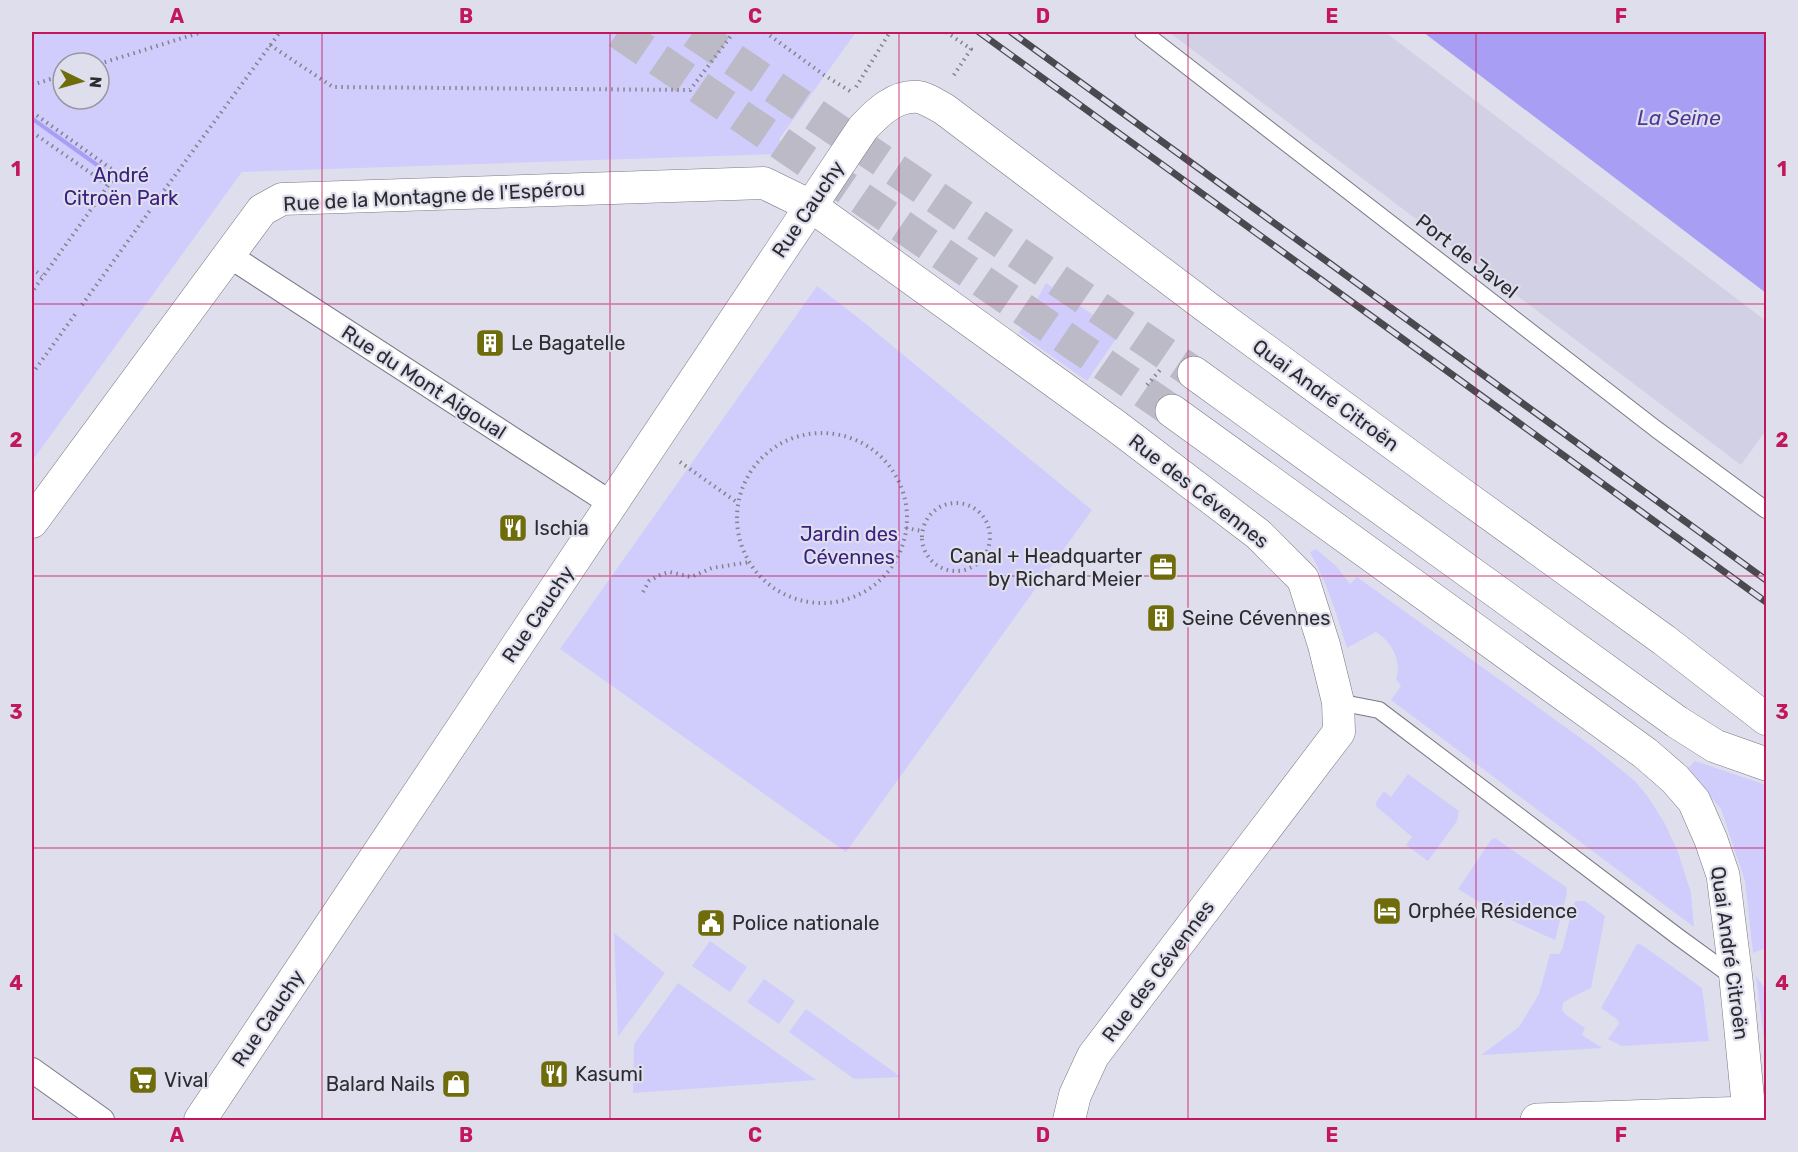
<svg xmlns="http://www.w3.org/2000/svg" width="1798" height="1152" font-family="Rubik,sans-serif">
<rect width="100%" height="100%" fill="#dfdeec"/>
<path fill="#d1d0e4" d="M 1169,32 L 1385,32 L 1766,321 L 1766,430 L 1741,465 Z"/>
<path fill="#d0cdfd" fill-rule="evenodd" d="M 32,32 L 856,32 L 780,138 L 780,154 L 242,172 L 32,461 ZM 63,63 L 99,63 L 99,99 L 63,99 Z
M 1046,283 L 1120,333 L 1087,381 L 1019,333 Z
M 817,286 L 861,320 L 1092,510 L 846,852 L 560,649 Z
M 1316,549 L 1336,566 L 1350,584 L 1357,577 L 1593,747 L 1635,781 L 1648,797 L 1664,822 L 1678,852 L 1691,893 L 1694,927 L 1391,700 L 1401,686 L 1396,679 C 1402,661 1392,642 1376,632 L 1347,648 C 1337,615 1327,583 1310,552 Z
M 1695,761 L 1766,785 L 1766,948 L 1753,953 L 1745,881 L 1721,809 L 1687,769 Z
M 1408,774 L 1459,811 L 1457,821 L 1428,861 L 1406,845 L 1412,837 L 1376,806 L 1376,802 L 1384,791 L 1391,797 Z
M 1495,838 L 1566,887 L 1567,893 L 1555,940 L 1502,916 L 1458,889 L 1491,840 Z
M 1576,901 L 1585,901 L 1605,916 L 1591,988 L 1572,997 L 1563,1003 L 1562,1010 L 1565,1014 L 1585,1028 L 1582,1035 L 1602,1048 L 1481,1055 L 1519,1027 L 1539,994 L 1550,954 L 1559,954 L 1562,950 L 1574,903 Z
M 614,933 L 665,973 L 618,1037 Z
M 710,941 L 747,967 L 730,992 L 692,966 Z
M 1637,944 L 1642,945 L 1702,988 L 1709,1041 L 1622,1046 L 1608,1039 L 1619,1024 L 1618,1020 L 1601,1008 Z
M 1756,976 L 1766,990 L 1766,1046 L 1765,1047 Z
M 764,979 L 795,1001 L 779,1024 L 747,1002 Z
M 678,983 L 816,1080 L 633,1093 L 634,1044 Z
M 806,1009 L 901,1077 L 854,1079 L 789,1032 Z"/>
<path fill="#a89ff4" d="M 1423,32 L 1766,32 L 1766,293 Z
M 32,116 L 105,168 L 102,171 L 32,121 Z"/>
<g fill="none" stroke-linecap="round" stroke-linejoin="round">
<path stroke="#bbbac6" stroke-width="33" stroke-dasharray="33 16" stroke-linecap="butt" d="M 618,32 L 1172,411
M 693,32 L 1194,373"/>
<g stroke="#797884" stroke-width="18">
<path id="service" d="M 1143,32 L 1656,429 L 1766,510
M 1338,702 L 1379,710 L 1677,936 L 1736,979"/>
</g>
<g stroke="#797884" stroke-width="26">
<path id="pedestrian" d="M 236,260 L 612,504
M 32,1070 L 102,1120"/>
</g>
<g stroke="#797884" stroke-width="33">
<path id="minor" d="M 32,522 L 262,210 L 282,199 L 764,183 L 811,206 L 1116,426 L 1258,534 L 1303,579 L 1324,645 L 1338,702 L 1339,732 L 1093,1056 L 1075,1095 L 1069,1120
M 200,1120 L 863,128 C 877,113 895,95 918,97 C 927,98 936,105 944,109 L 1208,308 L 1459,492 L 1664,640 L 1766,719"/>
</g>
<g stroke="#797884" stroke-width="34">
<path id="tertiary" d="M 1537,1120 L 1749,1113"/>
</g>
<g stroke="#797884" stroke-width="34">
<path id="primary" d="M 1194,373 L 1677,722 L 1715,746 L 1766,764
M 1172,411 L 1645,753 L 1675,779 L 1694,801 L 1711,840 L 1723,875 L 1736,979 L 1749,1113 L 1766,1112"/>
</g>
<path stroke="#83838c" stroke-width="4" stroke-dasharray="1.5 4.5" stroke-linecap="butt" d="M 765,32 L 824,75 L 853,93
M 946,32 L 971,49 L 952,78
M 270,45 L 333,87 L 690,90 L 734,32
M 99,64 L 202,32
M 32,85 L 63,75
M 856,87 L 890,32
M 32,112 L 117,173 L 32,292
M 32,132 L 108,185
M 157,200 L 280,32
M 32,268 L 42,276
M 82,305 L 151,209
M 32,374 L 76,313
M 1147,385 L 1160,370
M737 518a85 85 0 1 1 170 0a85 85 0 1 1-170 0Z
M 680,462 L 738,503
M922 537a34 34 0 1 1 68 0a34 34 0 1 1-68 0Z
M 906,528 L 922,531
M 643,592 L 649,581 L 662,574 L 670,572 L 691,577 L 712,568 L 750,562"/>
<use href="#service" stroke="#fff" stroke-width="16"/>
<use href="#pedestrian" stroke="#fff" stroke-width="24"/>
<use href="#minor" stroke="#fff" stroke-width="32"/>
<use href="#tertiary" stroke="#fff" stroke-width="33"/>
<use href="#primary" stroke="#fff" stroke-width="33"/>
<g stroke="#4a4950" stroke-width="7">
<path id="rail" d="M 979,32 L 1766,602
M 1011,32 L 1766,580"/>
</g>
<use href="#rail" stroke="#dfdeec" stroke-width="4.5" stroke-dasharray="14" stroke-linecap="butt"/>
</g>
<path fill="none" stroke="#c2185b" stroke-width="1.5" stroke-opacity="0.55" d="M 322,32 L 322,1120M 610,32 L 610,1120M 899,32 L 899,1120M 1188,32 L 1188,1120M 1476,32 L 1476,1120M 32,304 L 1766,304M 32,576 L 1766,576M 32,848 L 1766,848"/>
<defs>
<g id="building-square" transform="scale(1.5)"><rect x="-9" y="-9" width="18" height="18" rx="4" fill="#6f6d0b" stroke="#dfdeec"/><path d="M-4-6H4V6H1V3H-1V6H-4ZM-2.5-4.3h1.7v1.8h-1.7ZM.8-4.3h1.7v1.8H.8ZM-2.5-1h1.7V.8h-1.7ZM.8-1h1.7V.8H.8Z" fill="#fff"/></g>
<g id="restaurant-square" transform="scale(1.5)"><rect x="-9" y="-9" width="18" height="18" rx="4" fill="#6f6d0b" stroke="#dfdeec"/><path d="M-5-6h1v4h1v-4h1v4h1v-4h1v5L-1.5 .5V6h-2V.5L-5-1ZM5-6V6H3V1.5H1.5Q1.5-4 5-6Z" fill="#fff"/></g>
<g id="office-square" transform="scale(1.5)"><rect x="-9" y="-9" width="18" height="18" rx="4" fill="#6f6d0b" stroke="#dfdeec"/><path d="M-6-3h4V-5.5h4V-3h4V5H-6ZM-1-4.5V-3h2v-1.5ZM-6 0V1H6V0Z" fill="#fff"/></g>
<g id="hotel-square" transform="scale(1.5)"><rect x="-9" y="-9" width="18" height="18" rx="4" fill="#6f6d0b" stroke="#dfdeec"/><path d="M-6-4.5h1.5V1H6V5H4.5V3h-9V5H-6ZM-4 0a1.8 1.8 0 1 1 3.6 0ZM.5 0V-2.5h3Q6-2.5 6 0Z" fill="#fff"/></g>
<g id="civic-square" transform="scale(1.5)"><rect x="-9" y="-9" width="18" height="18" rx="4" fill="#6f6d0b" stroke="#dfdeec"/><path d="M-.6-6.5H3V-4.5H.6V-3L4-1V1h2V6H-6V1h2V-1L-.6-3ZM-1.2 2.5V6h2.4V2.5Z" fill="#fff"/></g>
<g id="supermarket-square" transform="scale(1.5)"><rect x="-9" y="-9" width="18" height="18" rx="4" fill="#6f6d0b" stroke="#dfdeec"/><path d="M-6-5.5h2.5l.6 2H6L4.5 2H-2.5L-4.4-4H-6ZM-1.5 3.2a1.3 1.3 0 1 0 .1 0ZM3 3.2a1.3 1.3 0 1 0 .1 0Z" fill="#fff"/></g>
<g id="shop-square" transform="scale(1.5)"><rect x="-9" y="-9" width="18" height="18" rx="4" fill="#6f6d0b" stroke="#dfdeec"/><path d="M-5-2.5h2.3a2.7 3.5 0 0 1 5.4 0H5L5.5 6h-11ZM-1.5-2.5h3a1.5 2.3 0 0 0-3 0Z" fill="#fff"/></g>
</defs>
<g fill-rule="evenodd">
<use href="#building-square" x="490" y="343"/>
<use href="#restaurant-square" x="513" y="528"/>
<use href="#office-square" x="1163" y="567"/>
<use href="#building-square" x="1161" y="618"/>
<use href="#hotel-square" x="1387" y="911"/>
<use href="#civic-square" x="711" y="923"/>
<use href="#restaurant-square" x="554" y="1074"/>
<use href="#supermarket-square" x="143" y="1080"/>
<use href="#shop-square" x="456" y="1084"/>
</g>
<g text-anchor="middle" stroke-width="4.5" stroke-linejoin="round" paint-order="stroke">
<g font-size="20" fill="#3a2080" stroke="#dfdeec">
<text x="121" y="182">André<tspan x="121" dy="23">Citroën Park</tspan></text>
<text x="849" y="541">Jardin des<tspan x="849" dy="23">Cévennes</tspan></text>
</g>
<g font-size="20" fill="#2b2b30" stroke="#dfdeec">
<text transform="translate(434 196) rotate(-3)" y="7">Rue de la Montagne de l'Espérou</text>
<text transform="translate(808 209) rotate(-56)" y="7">Rue Cauchy</text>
<text transform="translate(1467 256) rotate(38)" y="7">Port de Javel</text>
<text transform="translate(424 382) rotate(33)" y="7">Rue du Mont Aigoual</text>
<text transform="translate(1326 395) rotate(36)" y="7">Quai André Citroën</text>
<text transform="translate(1199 491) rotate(38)" y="7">Rue des Cévennes</text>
<text transform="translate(538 614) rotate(-56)" y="7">Rue Cauchy</text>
<text transform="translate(1730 953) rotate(82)" y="7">Quai André Citroën</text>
<text transform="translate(1158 971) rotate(-53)" y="7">Rue des Cévennes</text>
<text transform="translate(268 1018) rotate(-56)" y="7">Rue Cauchy</text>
</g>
<g font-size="20" fill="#2b2b30" stroke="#dfdeec" text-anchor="start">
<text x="511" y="350">Le Bagatelle</text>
<text x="534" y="535">Ischia</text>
<text x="1142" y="563" text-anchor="end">Canal + Headquarter<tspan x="1142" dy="23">by Richard Meier</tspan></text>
<text x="1182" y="625">Seine Cévennes</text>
<text x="1408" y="918">Orphée Résidence</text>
<text x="732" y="930">Police nationale</text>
<text x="575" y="1081">Kasumi</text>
<text x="164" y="1087">Vival</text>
<text x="435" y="1091" text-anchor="end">Balard Nails</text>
</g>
<g font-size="21" font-style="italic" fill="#4d3899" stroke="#dfdeec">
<text x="1679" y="125">La Seine</text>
</g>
</g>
<rect width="1798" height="1152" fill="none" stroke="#dfdeec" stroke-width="66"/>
<g transform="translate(81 81) rotate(95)"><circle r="28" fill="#dfdeec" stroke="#9796a1" stroke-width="1.5"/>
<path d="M0-4.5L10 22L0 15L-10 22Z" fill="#6f6d0b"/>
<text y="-9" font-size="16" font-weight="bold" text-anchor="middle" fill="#2b2b30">N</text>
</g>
<rect x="33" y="33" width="1732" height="1086" fill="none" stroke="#c2185b" stroke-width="2"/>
<g font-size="20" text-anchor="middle" font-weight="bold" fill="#c2185b">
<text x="177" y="23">A</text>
<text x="466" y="23">B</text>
<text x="755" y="23">C</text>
<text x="1043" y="23">D</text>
<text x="1332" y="23">E</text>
<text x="1621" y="23">F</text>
<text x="16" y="176">1</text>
<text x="1782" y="176">1</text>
<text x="16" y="447">2</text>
<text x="1782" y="447">2</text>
<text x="16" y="719">3</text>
<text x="1782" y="719">3</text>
<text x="16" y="990">4</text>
<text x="1782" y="990">4</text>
<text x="177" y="1142">A</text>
<text x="466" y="1142">B</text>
<text x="755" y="1142">C</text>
<text x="1043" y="1142">D</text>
<text x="1332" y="1142">E</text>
<text x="1621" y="1142">F</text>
</g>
</svg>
